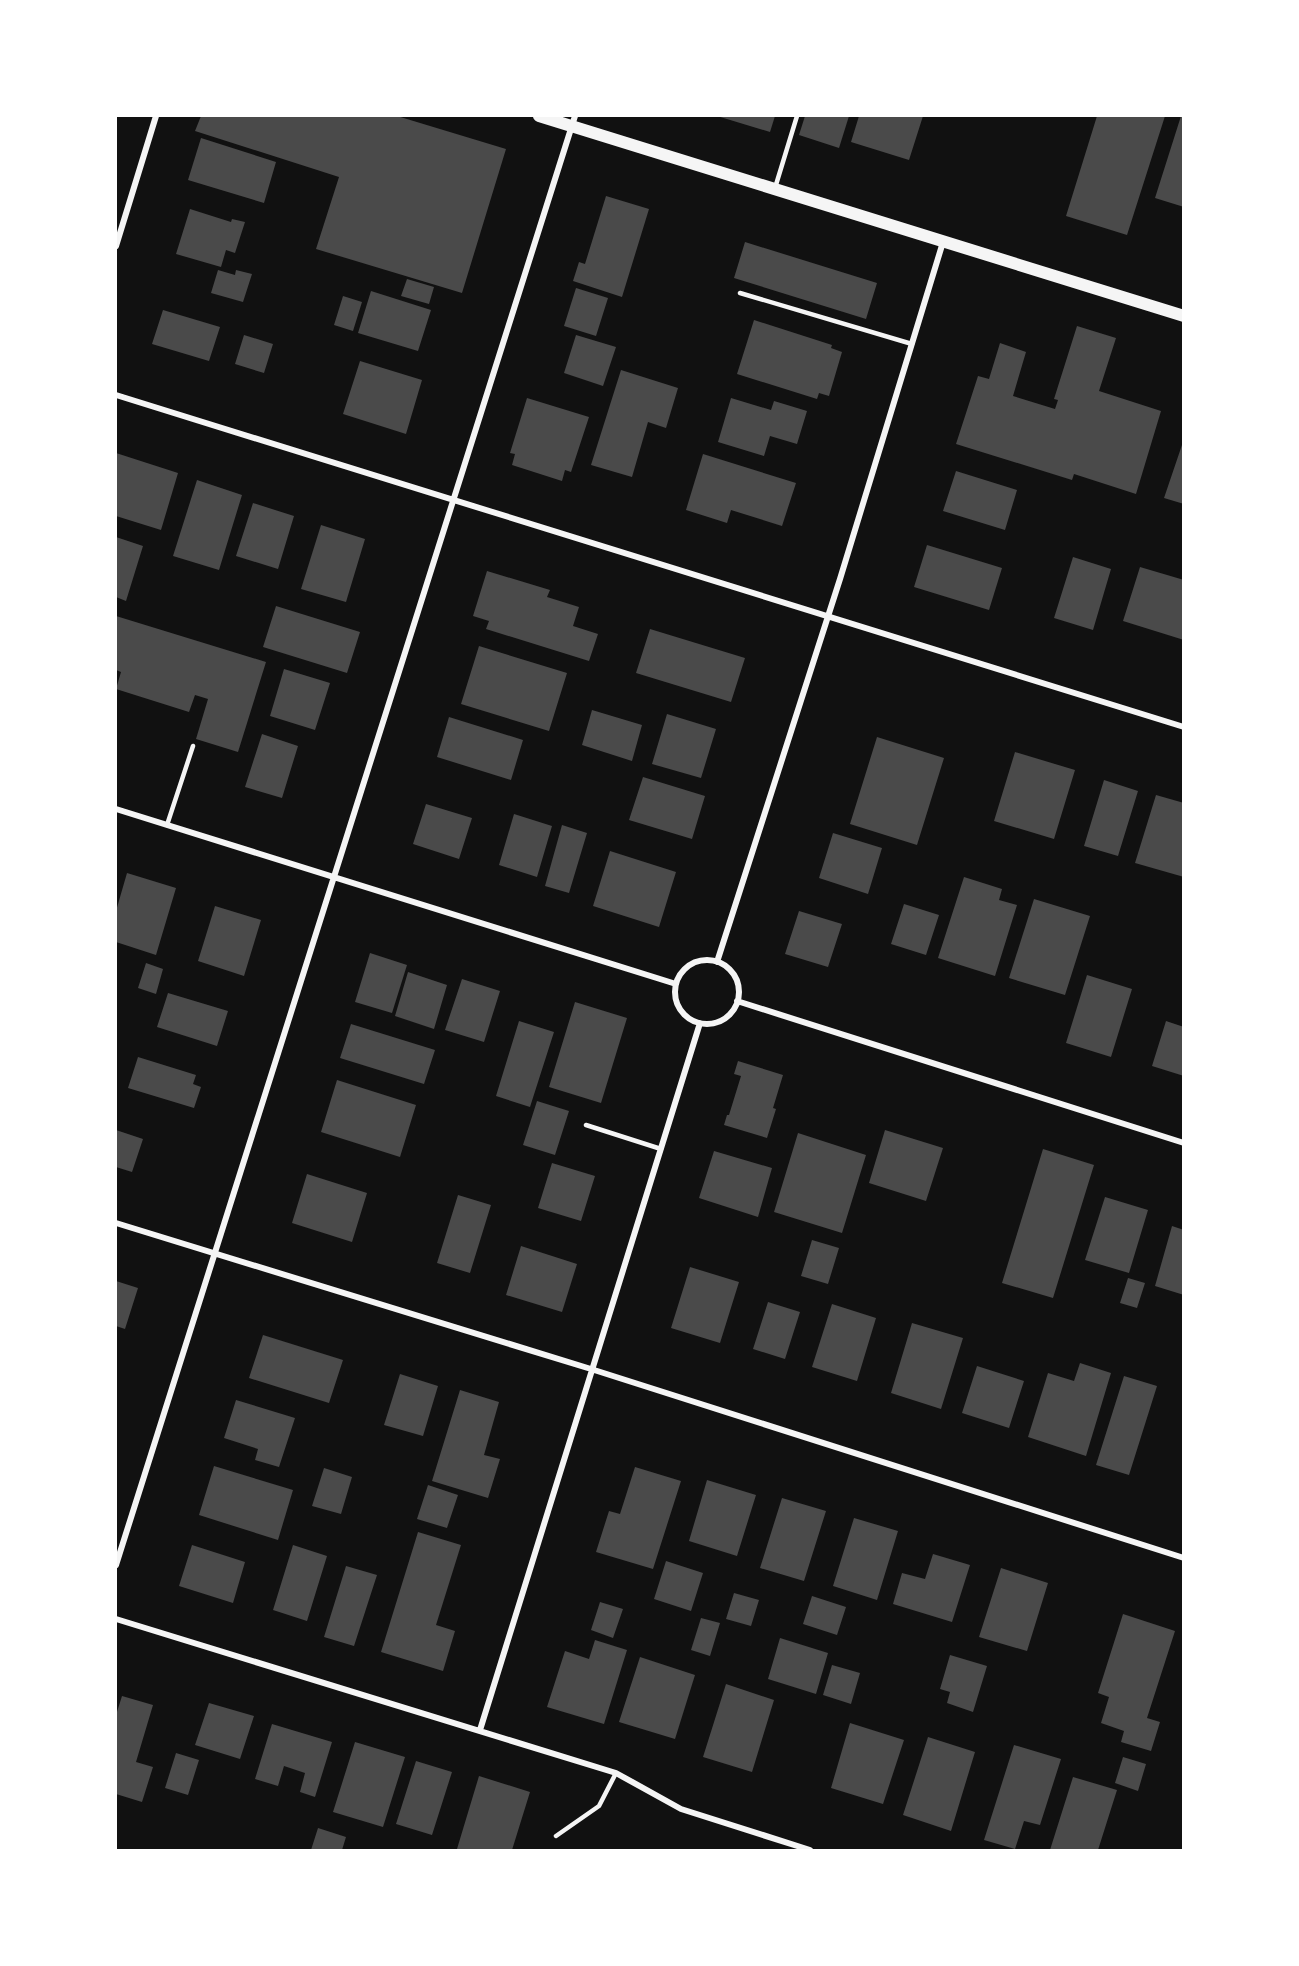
<svg xmlns="http://www.w3.org/2000/svg" width="1299" height="1966" font-family="Mulish,sans-serif">
<rect width="100%" height="100%" fill="#111"/>
<path fill="#4a4a4a" d="M 201,116 L 397,116 L 506,149 L 462,293 L 316,249 L 339,177 L 195,131 Z
M 717,116 L 775,116 L 770,132 Z
M 805,116 L 849,116 L 839,148 L 799,135 Z
M 859,116 L 923,116 L 909,160 L 851,142 Z
M 1097,116 L 1165,116 L 1127,235 L 1066,216 Z
M 1181,116 L 1184,116 L 1184,207 L 1155,198 Z
M 201,138 L 276,162 L 264,203 L 188,180 Z
M 606,196 L 649,209 L 622,297 L 573,281 L 579,262 L 585,264 Z
M 190,209 L 231,222 L 232,219 L 245,222 L 235,253 L 226,250 L 221,267 L 176,254 Z
M 745,242 L 877,283 L 866,319 L 734,278 Z
M 218,270 L 235,275 L 236,270 L 252,274 L 243,302 L 211,293 Z
M 407,279 L 434,287 L 429,304 L 401,296 Z
M 576,288 L 608,298 L 596,336 L 564,326 Z
M 371,291 L 431,310 L 418,351 L 358,333 Z
M 343,296 L 362,302 L 353,331 L 334,325 Z
M 163,310 L 220,327 L 209,361 L 152,344 Z
M 754,320 L 832,345 L 831,348 L 842,352 L 829,396 L 819,393 L 817,399 L 737,374 Z
M 1077,326 L 1116,338 L 1099,391 L 1161,411 L 1136,494 L 1074,474 L 1072,480 L 956,444 L 978,376 L 989,379 L 1000,343 L 1026,352 L 1013,396 L 1055,409 L 1058,400 L 1054,399 Z
M 244,335 L 273,344 L 264,373 L 235,364 Z
M 576,335 L 616,347 L 603,386 L 564,373 Z
M 360,361 L 422,380 L 406,434 L 343,414 Z
M 621,370 L 678,388 L 666,428 L 648,422 L 632,477 L 591,465 Z
M 527,398 L 589,417 L 571,472 L 565,470 L 562,481 L 512,465 L 515,454 L 510,453 Z
M 731,398 L 771,410 L 774,401 L 807,411 L 797,444 L 770,436 L 764,456 L 718,442 Z
M 1184,439 L 1184,504 L 1164,498 Z
M 116,453 L 178,473 L 161,530 L 116,516 Z
M 703,454 L 796,483 L 782,526 L 731,510 L 727,523 L 686,510 Z
M 956,471 L 1017,490 L 1005,530 L 943,511 Z
M 197,480 L 242,495 L 219,570 L 173,556 Z
M 253,503 L 294,516 L 278,569 L 236,556 Z
M 321,525 L 365,539 L 346,602 L 301,589 Z
M 116,537 L 143,546 L 126,601 L 116,597 Z
M 927,545 L 1002,568 L 989,610 L 914,587 Z
M 1073,557 L 1111,569 L 1093,630 L 1054,618 Z
M 1140,567 L 1184,580 L 1184,640 L 1123,621 Z
M 487,571 L 550,590 L 547,597 L 579,607 L 573,626 L 598,634 L 589,661 L 486,629 L 489,621 L 473,616 Z
M 276,606 L 360,632 L 347,673 L 263,647 Z
M 116,616 L 266,662 L 238,752 L 196,739 L 208,699 L 195,695 L 189,712 L 116,689 L 121,672 L 116,670 Z
M 650,629 L 745,658 L 731,702 L 636,673 Z
M 479,646 L 567,673 L 549,731 L 461,704 Z
M 284,669 L 330,683 L 315,730 L 270,716 Z
M 592,710 L 642,725 L 632,761 L 582,745 Z
M 667,714 L 716,729 L 701,778 L 652,764 Z
M 449,717 L 523,740 L 511,780 L 437,757 Z
M 262,734 L 298,746 L 282,798 L 245,787 Z
M 877,737 L 944,758 L 917,845 L 850,824 Z
M 1015,752 L 1075,770 L 1054,839 L 994,821 Z
M 643,777 L 705,796 L 692,839 L 629,820 Z
M 1104,780 L 1138,791 L 1118,856 L 1084,846 Z
M 1156,795 L 1184,803 L 1184,877 L 1135,863 Z
M 426,804 L 472,818 L 459,859 L 413,844 Z
M 514,814 L 552,826 L 537,877 L 499,865 Z
M 562,825 L 587,833 L 569,893 L 545,886 Z
M 833,833 L 882,848 L 868,894 L 819,878 Z
M 610,851 L 676,872 L 659,927 L 593,906 Z
M 127,873 L 176,888 L 156,955 L 116,942 L 116,911 Z
M 964,877 L 1002,889 L 999,900 L 1017,905 L 995,976 L 938,958 Z
M 1034,899 L 1090,916 L 1065,995 L 1009,978 Z
M 904,904 L 939,915 L 926,955 L 891,944 Z
M 215,906 L 261,920 L 244,976 L 198,961 Z
M 799,911 L 842,924 L 828,967 L 785,954 Z
M 370,953 L 407,965 L 392,1013 L 355,1002 Z
M 146,963 L 163,969 L 156,994 L 138,988 Z
M 408,972 L 447,985 L 434,1029 L 395,1016 Z
M 1087,975 L 1132,989 L 1111,1057 L 1066,1043 Z
M 462,979 L 500,991 L 484,1042 L 445,1030 Z
M 168,993 L 228,1011 L 217,1046 L 157,1027 Z
M 575,1002 L 627,1018 L 601,1103 L 549,1087 Z
M 519,1021 L 554,1032 L 530,1107 L 496,1096 Z
M 1166,1021 L 1184,1027 L 1184,1076 L 1152,1066 Z
M 351,1024 L 435,1050 L 424,1084 L 340,1058 Z
M 138,1057 L 196,1075 L 193,1084 L 201,1087 L 194,1108 L 128,1088 Z
M 738,1061 L 783,1075 L 773,1108 L 776,1109 L 767,1138 L 724,1125 L 727,1115 L 729,1115 L 741,1076 L 734,1074 Z
M 337,1080 L 416,1105 L 400,1157 L 321,1132 Z
M 537,1101 L 569,1111 L 555,1155 L 523,1145 Z
M 116,1130 L 143,1139 L 132,1172 L 116,1167 Z
M 885,1130 L 943,1148 L 926,1201 L 869,1183 Z
M 798,1133 L 866,1155 L 842,1233 L 774,1212 Z
M 1043,1149 L 1094,1165 L 1053,1298 L 1002,1283 Z
M 714,1151 L 772,1168 L 758,1217 L 699,1198 Z
M 552,1163 L 595,1176 L 581,1221 L 538,1208 Z
M 307,1174 L 367,1193 L 352,1242 L 292,1223 Z
M 458,1195 L 491,1205 L 470,1273 L 437,1263 Z
M 1105,1197 L 1148,1210 L 1129,1273 L 1085,1260 Z
M 1172,1226 L 1184,1230 L 1184,1295 L 1155,1286 Z
M 812,1240 L 839,1248 L 828,1284 L 801,1276 Z
M 521,1246 L 577,1264 L 562,1312 L 506,1295 Z
M 690,1267 L 739,1282 L 720,1343 L 671,1328 Z
M 1128,1278 L 1145,1283 L 1137,1308 L 1120,1303 Z
M 116,1281 L 138,1288 L 125,1329 L 116,1326 Z
M 768,1302 L 800,1312 L 785,1359 L 753,1349 Z
M 832,1304 L 876,1318 L 857,1381 L 812,1367 Z
M 912,1323 L 963,1338 L 941,1409 L 891,1393 Z
M 263,1335 L 343,1360 L 329,1403 L 249,1378 Z
M 1080,1363 L 1111,1373 L 1086,1456 L 1028,1437 L 1048,1373 L 1074,1381 Z
M 977,1366 L 1024,1381 L 1009,1428 L 962,1413 Z
M 400,1374 L 438,1386 L 423,1436 L 384,1425 Z
M 1124,1376 L 1157,1386 L 1129,1475 L 1096,1465 Z
M 460,1390 L 499,1402 L 484,1455 L 500,1459 L 488,1498 L 432,1481 Z
M 236,1400 L 295,1418 L 279,1467 L 255,1460 L 258,1449 L 224,1438 Z
M 214,1466 L 293,1490 L 278,1540 L 199,1515 Z
M 635,1467 L 681,1481 L 653,1569 L 596,1552 L 609,1511 L 620,1514 Z
M 324,1468 L 352,1477 L 341,1514 L 312,1506 Z
M 707,1480 L 756,1495 L 737,1556 L 689,1541 Z
M 428,1485 L 458,1495 L 447,1528 L 417,1519 Z
M 782,1498 L 826,1511 L 804,1581 L 760,1568 Z
M 854,1518 L 898,1531 L 877,1600 L 833,1586 Z
M 418,1532 L 461,1545 L 436,1625 L 455,1631 L 443,1671 L 381,1652 Z
M 192,1545 L 245,1562 L 233,1603 L 179,1586 Z
M 293,1545 L 327,1556 L 307,1621 L 273,1610 Z
M 933,1554 L 970,1565 L 952,1622 L 893,1604 L 902,1573 L 925,1579 Z
M 666,1561 L 703,1573 L 691,1611 L 654,1599 Z
M 346,1566 L 377,1575 L 354,1646 L 324,1637 Z
M 1001,1568 L 1048,1583 L 1027,1651 L 979,1637 Z
M 734,1593 L 759,1600 L 751,1626 L 726,1619 Z
M 812,1596 L 846,1607 L 837,1635 L 803,1624 Z
M 600,1602 L 623,1609 L 613,1638 L 591,1630 Z
M 1123,1614 L 1175,1631 L 1147,1718 L 1160,1722 L 1151,1751 L 1121,1742 L 1124,1731 L 1101,1723 L 1109,1697 L 1098,1693 Z
M 701,1618 L 720,1623 L 710,1656 L 691,1650 Z
M 780,1638 L 828,1653 L 816,1694 L 768,1679 Z
M 595,1640 L 627,1650 L 604,1724 L 547,1707 L 565,1651 L 589,1659 Z
M 950,1655 L 987,1666 L 973,1712 L 947,1703 L 950,1692 L 940,1689 Z
M 640,1657 L 695,1675 L 675,1739 L 619,1722 Z
M 832,1665 L 860,1673 L 851,1704 L 823,1695 Z
M 726,1684 L 774,1700 L 752,1772 L 703,1757 Z
M 122,1696 L 153,1705 L 136,1762 L 153,1767 L 142,1802 L 116,1794 L 116,1715 Z
M 209,1703 L 254,1716 L 240,1759 L 195,1745 Z
M 850,1723 L 904,1740 L 883,1804 L 831,1788 Z
M 272,1724 L 332,1742 L 315,1797 L 300,1792 L 305,1773 L 284,1766 L 278,1786 L 255,1779 Z
M 928,1737 L 975,1752 L 951,1831 L 903,1815 Z
M 355,1742 L 405,1757 L 383,1827 L 333,1812 Z
M 1014,1745 L 1061,1759 L 1040,1825 L 1024,1821 L 1015,1849 L 984,1840 Z
M 176,1753 L 199,1760 L 188,1795 L 165,1788 Z
M 1123,1757 L 1146,1764 L 1138,1791 L 1115,1783 Z
M 416,1761 L 452,1772 L 432,1835 L 396,1824 Z
M 479,1776 L 530,1792 L 512,1850 L 457,1849 Z
M 1073,1777 L 1117,1790 L 1098,1850 L 1050,1850 Z
M 318,1828 L 346,1837 L 342,1850 L 311,1850 Z"/>
<g fill="none" stroke-linecap="round" stroke-linejoin="round">
<path stroke="#f5f5f5" stroke-width="4.5" d="M 775,188 L 797,116
M 740,293 L 912,344
M 167,825 L 193,746
M 586,1125 L 661,1149
M 556,1836 L 599,1806 L 616,1773"/>
<path stroke="#f5f5f5" stroke-width="6" d="M 116,246 L 156,116
M 116,395 L 1184,727
M 116,809 L 676,984
M675 992a32 32 0 1 1 64 0a32 32 0 1 1-64 0Z
M 717,962 L 840,579 L 943,242
M 737,1001 L 1184,1143
M 116,1223 L 591,1369 L 1184,1558
M 116,1565 L 575,116
M 116,1619 L 616,1773 L 681,1809 L 810,1850
M 480,1730 L 700,1023"/>
<path stroke="#f5f5f5" stroke-width="12" d="M 539,116 L 1184,316"/>
</g>
<rect width="1299" height="1966" fill="none" stroke="#ffffff" stroke-width="234"/>
</svg>
